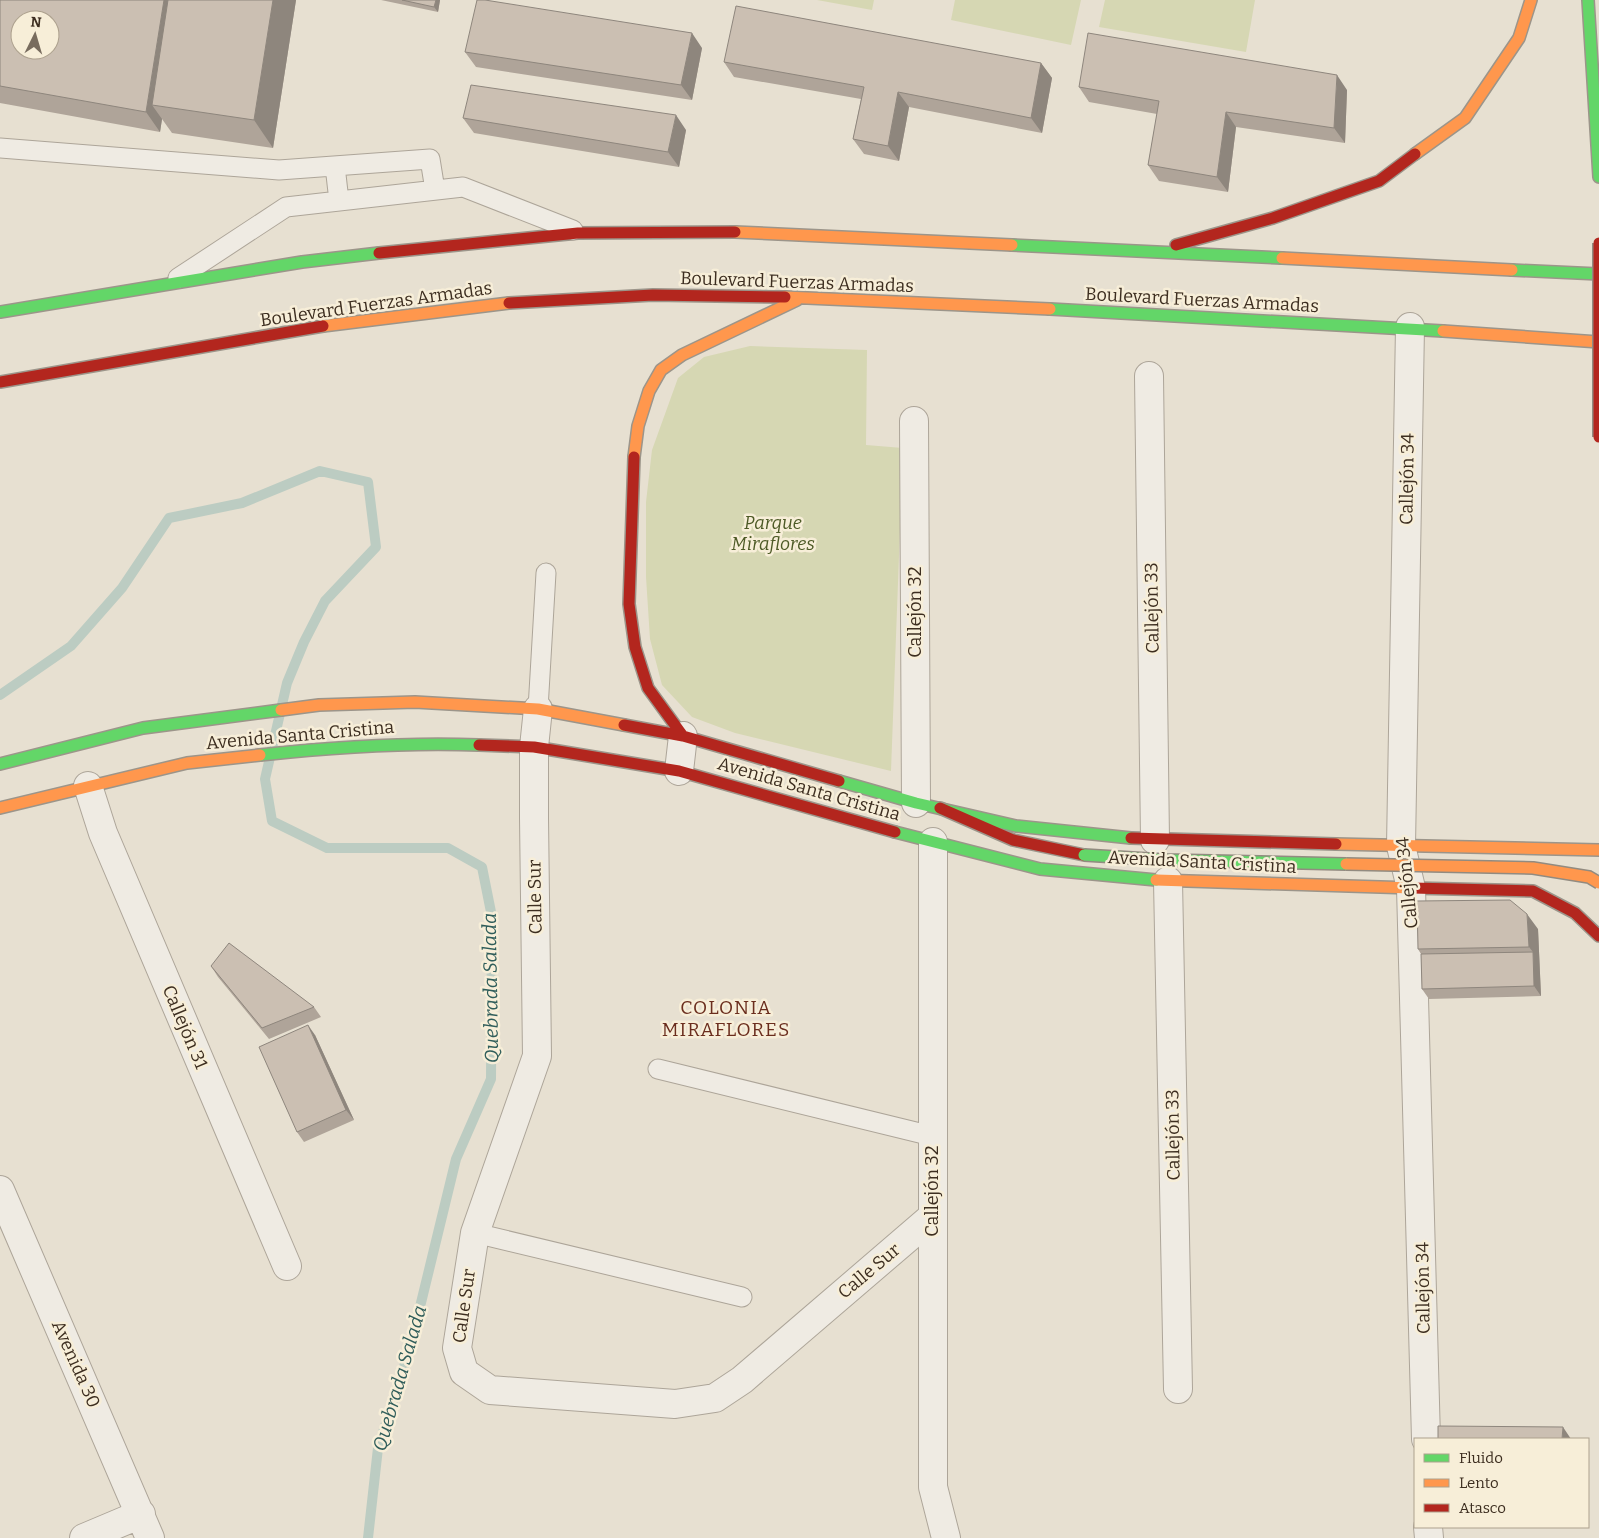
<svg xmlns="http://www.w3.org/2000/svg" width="1599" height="1538" font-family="Bitter,serif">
<rect width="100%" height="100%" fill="#e7e0d1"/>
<path fill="#d6d7b3" d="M 817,0 L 874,0 L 872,10 Z
M 955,0 L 1081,0 L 1071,45 L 951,20 Z
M 1105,0 L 1255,0 L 1246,52 L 1099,27 Z
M 750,346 L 867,350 L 866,445 L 903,448 L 891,771 L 735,733 L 692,717 L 662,685 L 650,639 L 646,577 L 646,502 L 652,450 L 678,378 L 704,357 Z"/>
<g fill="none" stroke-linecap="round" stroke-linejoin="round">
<path stroke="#bcccc2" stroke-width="10" d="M 0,695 L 71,646 L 122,588 L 169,518 L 242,503 L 320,471 L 368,482 L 376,547 L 325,601 L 304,642 L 287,683 L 265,779 L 272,821 L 327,848 L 448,848 L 482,867 L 492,917 L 491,1079 L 456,1159 L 410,1348 L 378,1448 L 368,1538"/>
<g stroke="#ada599" stroke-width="21">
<path id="lane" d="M 0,148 L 279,170 L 430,159 L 435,190
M 335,166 L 339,201
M 178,278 L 286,207 L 463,187 L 573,230
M 538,709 L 546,573
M 658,1069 L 932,1136
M 475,1233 L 742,1297"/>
</g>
<g stroke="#ada599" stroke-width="30">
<path id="street" d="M 1410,327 L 1401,846 L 1411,888 L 1426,1439
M 1149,376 L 1155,840
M 914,421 L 916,803
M 538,709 L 534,747 L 534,818 L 537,1056 L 475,1233 L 457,1348 L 464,1372 L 490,1390 L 675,1404 L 715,1398 L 742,1380 L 932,1217
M 679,771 L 683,736
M 88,786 L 103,833 L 287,1266
M 933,842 L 933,1487 L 946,1538
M 1168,881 L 1178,1389
M 0,1190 L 150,1538
M 1428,1527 L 1429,1538
M 84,1538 L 141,1514"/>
</g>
<g stroke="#9c958a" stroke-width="14">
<path id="fast" d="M 1588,0 L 1599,177
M 1012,245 L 1282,258
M 1512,270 L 1599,274
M 1050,309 L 1443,331
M 0,312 L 302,262 L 379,253
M 260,755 C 334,747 405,742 479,745
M 0,764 L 143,728 L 281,710
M 839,781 L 916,803 L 1016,826 L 1131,838
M 895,832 L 1040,869 L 1156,880"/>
</g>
<g stroke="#9c958a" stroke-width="14">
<path id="slow" d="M 1415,154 L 1465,118 L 1519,38 L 1531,0
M 735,232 L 1012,245
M 1282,258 L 1512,270
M 785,297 L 1050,309
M 323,326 L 509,303
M 1443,331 L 1599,342
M 634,457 L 638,426 L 649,391 L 661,370 L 682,355 L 797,300
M 281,710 L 319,705 L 415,702 L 538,709 L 624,725
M 0,808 L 187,763 L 260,755
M 1336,844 L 1599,850
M 1156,880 L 1412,888"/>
</g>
<g stroke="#9c958a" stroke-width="14">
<path id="jam" d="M 1176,245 L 1273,218 L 1379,181 L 1415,154
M 379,253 L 578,233 L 735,232
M 509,303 L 653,295 L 785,297
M 0,382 L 323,326
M 634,457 L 629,604 L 635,647 L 648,688 L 683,736
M 624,725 L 683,736 L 839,781
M 479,745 L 534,747 L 679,771 L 895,832
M 940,808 L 1013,840 L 1084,855
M 1131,838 L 1336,844
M 1412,888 L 1533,891 L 1575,913 L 1599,936"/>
</g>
<use href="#lane" stroke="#efebe3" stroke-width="19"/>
<use href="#street" stroke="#efebe3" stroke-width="28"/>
<use href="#fast" stroke="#63d668" stroke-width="11"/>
<use href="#slow" stroke="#ff974d" stroke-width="11"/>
<use href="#jam" stroke="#b3261e" stroke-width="11"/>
<g stroke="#928b80" stroke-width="14" stroke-linecap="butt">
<path id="fast-bridge" d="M 1084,855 L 1165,860 L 1346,864"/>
</g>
<g stroke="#928b80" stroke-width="14" stroke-linecap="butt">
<path id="slow-bridge" d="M 1346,864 L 1533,868 L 1589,877 L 1599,883"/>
</g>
<g stroke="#928b80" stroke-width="14" stroke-linecap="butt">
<path id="jam-bridge" d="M 1599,243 L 1599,437"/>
</g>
<use href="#fast-bridge" stroke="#63d668" stroke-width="11"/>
<use href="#slow-bridge" stroke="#ff974d" stroke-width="11"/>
<use href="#jam-bridge" stroke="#b3261e" stroke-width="11"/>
</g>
<path fill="#afa499" d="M 0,0 L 296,0 L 273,148 L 172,133 L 162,119 L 160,132 L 0,103 Z
M 381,0 L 440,0 L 438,12 Z
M 702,48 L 692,100 L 476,67 L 465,52 Z
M 724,62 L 1041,63 L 1052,78 L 1042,133 L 909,107 L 899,161 L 864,154 L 853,139 L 861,99 L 734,77 Z
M 1079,87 L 1347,90 L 1345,143 L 1236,127 L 1228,192 L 1159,181 L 1148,165 L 1157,114 L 1089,102 Z
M 463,118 L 686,130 L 679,167 L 474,133 Z
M 1538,929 L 1541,996 L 1429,999 L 1422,989 L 1421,954 L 1418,949 Z
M 211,966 L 314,1007 L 321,1017 L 269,1039 L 218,977 Z
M 315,1035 L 354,1120 L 304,1142 L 297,1132 Z"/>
<path fill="#8e867d" d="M 164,0 L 181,0 L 152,105 L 162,119 L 160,132 L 146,112 Z
M 273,0 L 296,0 L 273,148 L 254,120 Z
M 436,0 L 440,0 L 438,12 L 434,7 Z
M 692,33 L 702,48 L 692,100 L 681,85 Z
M 1041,63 L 1052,78 L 1042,133 L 1031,118 Z
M 1337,75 L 1347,90 L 1345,143 L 1334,128 Z
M 898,92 L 909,107 L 899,161 L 888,146 Z
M 1226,112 L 1236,127 L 1228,192 L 1217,177 Z
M 676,115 L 686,130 L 679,167 L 668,152 Z
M 1527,914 L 1538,929 L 1541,996 L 1534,986 L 1533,952 L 1529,947 Z
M 308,1025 L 315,1035 L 354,1120 L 346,1110 Z
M 1563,1427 L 1571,1439 L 1562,1439 Z"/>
<path fill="#cbbfb2" stroke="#8e867d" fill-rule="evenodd" d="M 0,0 L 164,0 L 146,112 L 0,86 ZM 20,20 L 50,20 L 50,50 L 20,50 Z
M 168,0 L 273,0 L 254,120 L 152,105 Z
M 402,0 L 436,0 L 434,7 Z
M 477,0 L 485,0 L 692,33 L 681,85 L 465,52 Z
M 736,6 L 1041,63 L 1031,118 L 898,92 L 888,146 L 853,139 L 864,87 L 724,62 Z
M 1088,33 L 1337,75 L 1334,128 L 1226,112 L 1217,177 L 1148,165 L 1159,101 L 1079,87 Z
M 471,85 L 676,115 L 668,152 L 463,118 Z
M 1510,900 L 1527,914 L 1529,947 L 1418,949 L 1417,901 Z
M 229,943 L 314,1007 L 262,1028 L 211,966 Z
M 1533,952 L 1534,986 L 1422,989 L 1421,954 Z
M 308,1025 L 346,1110 L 297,1132 L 259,1047 Z
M 1438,1426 L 1563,1427 L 1562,1439 L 1438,1439 Z"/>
<g text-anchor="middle" stroke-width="5" stroke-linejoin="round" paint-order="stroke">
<g font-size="18" fill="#3d2e20" stroke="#f7eed8">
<text transform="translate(797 282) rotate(2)" y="6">Boulevard Fuerzas Armadas</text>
<text transform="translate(1202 300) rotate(3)" y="6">Boulevard Fuerzas Armadas</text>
<text transform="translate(376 304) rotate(-8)" y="6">Boulevard Fuerzas Armadas</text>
<text transform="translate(1407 479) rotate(-89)" y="6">Callejón 34</text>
<text transform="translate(1152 608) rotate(-91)" y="6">Callejón 33</text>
<text transform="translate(915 612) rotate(-90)" y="6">Callejón 32</text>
<text transform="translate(300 735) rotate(-5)" y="6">Avenida Santa Cristina</text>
<text transform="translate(809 789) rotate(16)" y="6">Avenida Santa Cristina</text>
<text transform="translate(1202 862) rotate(3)" y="6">Avenida Santa Cristina</text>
<text transform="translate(1407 883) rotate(-96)" y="6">Callejón 34</text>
<text transform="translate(535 897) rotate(-91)" y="6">Calle Sur</text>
<text transform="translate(185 1027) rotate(67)" y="6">Callejón 31</text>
<text transform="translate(1173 1135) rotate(-91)" y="6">Callejón 33</text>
<text transform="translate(932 1191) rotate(-90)" y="6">Callejón 32</text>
<text transform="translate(869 1271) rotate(-40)" y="6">Calle Sur</text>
<text transform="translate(1423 1288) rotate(-91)" y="6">Callejón 34</text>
<text transform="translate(464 1306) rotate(-82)" y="6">Calle Sur</text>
<text transform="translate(76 1364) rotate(66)" y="6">Avenida 30</text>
</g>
<g font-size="18" font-style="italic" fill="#4d5a26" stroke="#f7eed8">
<text x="773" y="529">Parque<tspan x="773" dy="21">Miraflores</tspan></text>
</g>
<g font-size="19" font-style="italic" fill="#2f5d5a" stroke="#f7eed8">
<text transform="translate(490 988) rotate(-91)" y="7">Quebrada Salada</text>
<text transform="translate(399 1378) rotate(-74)" y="7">Quebrada Salada</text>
</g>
<g font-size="19" letter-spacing="1" fill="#6b2e1e" stroke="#f7eed8">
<text x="726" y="1014">COLONIA<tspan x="726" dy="22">MIRAFLORES</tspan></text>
</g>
</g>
<rect x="1414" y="1438" width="175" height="90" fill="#f7eed8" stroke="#ada18e"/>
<rect x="1424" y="1454" width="25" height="8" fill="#63d668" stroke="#ada18e"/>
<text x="1459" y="1463" font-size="15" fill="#3d2e20">Fluido</text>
<rect x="1424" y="1479" width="25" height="8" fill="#ff974d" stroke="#ada18e"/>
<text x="1459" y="1488" font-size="15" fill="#3d2e20">Lento</text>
<rect x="1424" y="1504" width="25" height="8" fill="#b3261e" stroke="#ada18e"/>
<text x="1459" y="1513" font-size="15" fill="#3d2e20">Atasco</text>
<g transform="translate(35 35) rotate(5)"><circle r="24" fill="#f7eed8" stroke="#ada18e"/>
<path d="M0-4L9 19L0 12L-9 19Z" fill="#786c5e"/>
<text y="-8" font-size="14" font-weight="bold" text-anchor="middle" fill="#3d2e20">N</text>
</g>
</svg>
